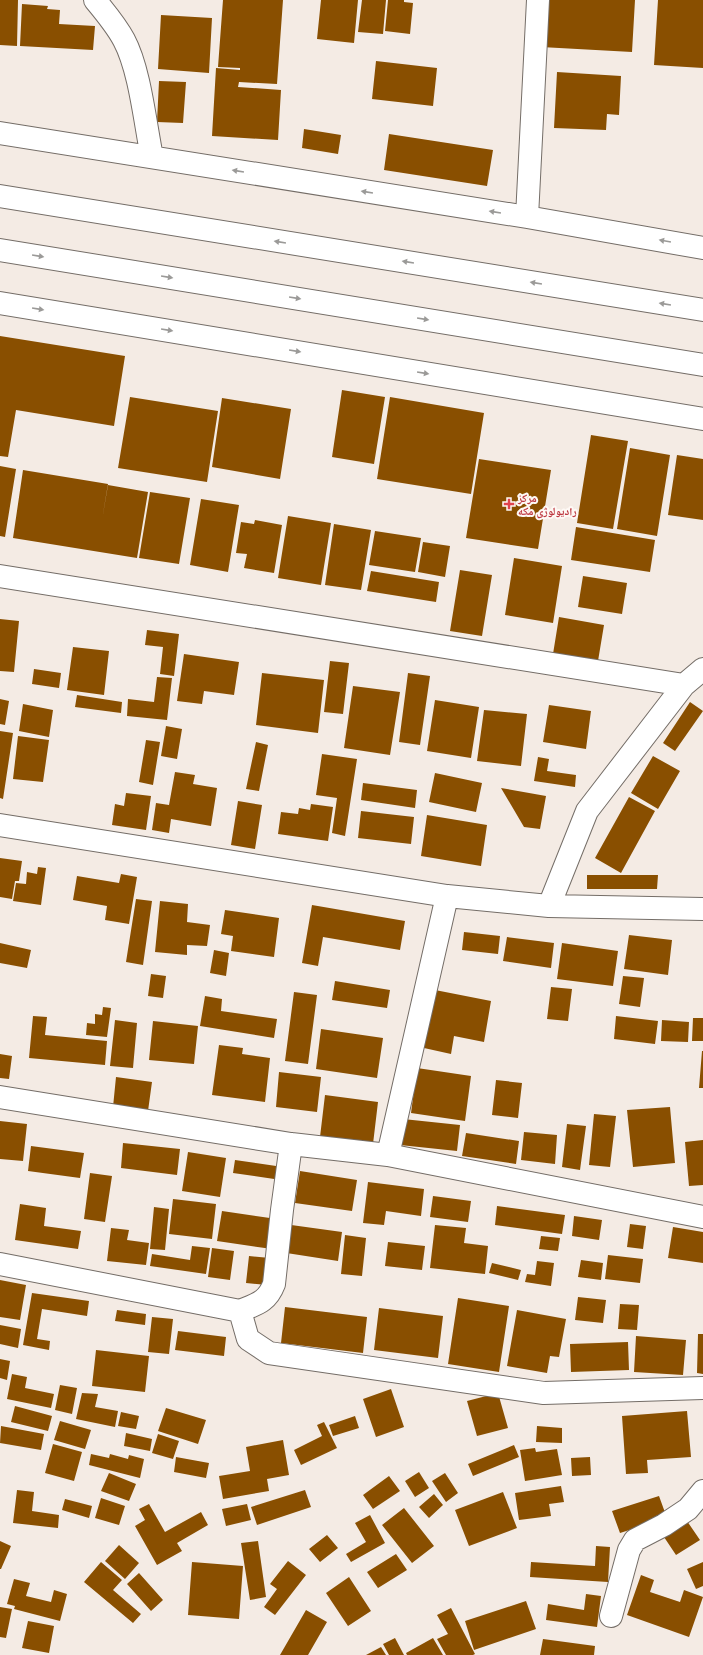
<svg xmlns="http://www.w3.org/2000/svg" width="703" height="1655" font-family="Helvetica,'Noto Naskh Arabic',sans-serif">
<rect width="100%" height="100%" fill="#f4ebe4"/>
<path fill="#894f00" d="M 0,0 L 18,0 L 17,46 L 0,45 Z
M 223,0 L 283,0 L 277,84 L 239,82 L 238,87 L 281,90 L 278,140 L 212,136 L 216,68 L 240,70 L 240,68 L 218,67 Z
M 321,0 L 358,0 L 354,43 L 317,39 Z
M 362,0 L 386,0 L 383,34 L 358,32 Z
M 388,0 L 404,0 L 404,2 L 413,3 L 410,34 L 385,31 Z
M 544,0 L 635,0 L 632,52 L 541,47 Z
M 658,0 L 703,0 L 703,68 L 654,65 Z
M 22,4 L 48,6 L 47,9 L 60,10 L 59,24 L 95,26 L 93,50 L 20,46 Z
M 161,15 L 212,18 L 209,73 L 158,69 Z
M 376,61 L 437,68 L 433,106 L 372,99 Z
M 557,72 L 621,76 L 619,115 L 607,114 L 606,130 L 554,128 Z
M 159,81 L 186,82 L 183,123 L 157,122 Z
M 304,129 L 341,135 L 338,154 L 302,148 Z
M 389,134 L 493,150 L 487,186 L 384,170 Z
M 0,336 L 125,356 L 114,426 L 16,410 L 8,457 L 0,456 Z
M 342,390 L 385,397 L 374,464 L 332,457 Z
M 130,397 L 218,411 L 207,482 L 118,468 Z
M 390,397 L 484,413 L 471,494 L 377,479 Z
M 222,398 L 291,409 L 280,479 L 212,467 Z
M 591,435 L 628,441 L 613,529 L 577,523 Z
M 630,448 L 670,455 L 657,536 L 617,529 Z
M 677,455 L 703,459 L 703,520 L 668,515 Z
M 479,459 L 551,470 L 538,549 L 466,538 Z
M 0,466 L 16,469 L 5,537 L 0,536 Z
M 23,470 L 108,484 L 102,520 L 108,485 L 148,492 L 137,558 L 13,538 Z
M 150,492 L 190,498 L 179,564 L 139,558 Z
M 201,499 L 239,505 L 228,572 L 190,565 Z
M 288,516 L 331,523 L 321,585 L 278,578 Z
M 255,520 L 282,525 L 274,573 L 244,568 L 247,554 L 236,553 L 241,522 L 254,524 Z
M 334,524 L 371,530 L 361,590 L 325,585 Z
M 576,527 L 655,540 L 650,572 L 571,560 Z
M 375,531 L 421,538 L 415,572 L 369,565 Z
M 423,542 L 450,546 L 445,577 L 418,572 Z
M 514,558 L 562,566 L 553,623 L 505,615 Z
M 460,570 L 492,575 L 482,636 L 450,631 Z
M 371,571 L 439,582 L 436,602 L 367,591 Z
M 583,576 L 627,583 L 622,614 L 578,607 Z
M 559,617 L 604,625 L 598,661 L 553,654 Z
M 0,619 L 19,621 L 14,672 L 0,671 Z
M 147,630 L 179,634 L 174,676 L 160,674 L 163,647 L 145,645 Z
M 73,647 L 109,651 L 104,695 L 67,690 Z
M 184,654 L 239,662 L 234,695 L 204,691 L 202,704 L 177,701 Z
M 330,661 L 349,663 L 343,714 L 324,712 Z
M 34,669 L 61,673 L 59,688 L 32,684 Z
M 262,673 L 324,680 L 318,733 L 256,725 Z
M 408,673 L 430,676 L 420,745 L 399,742 Z
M 157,677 L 172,678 L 167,720 L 127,716 L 128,699 L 154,702 Z
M 353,686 L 400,692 L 390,755 L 344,748 Z
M 77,695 L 122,702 L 121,713 L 75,707 Z
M 0,699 L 9,701 L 5,725 L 0,724 Z
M 435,700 L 479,707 L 471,758 L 427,751 Z
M 690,702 L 703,711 L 675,751 L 663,743 Z
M 23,704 L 53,710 L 49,737 L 19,731 Z
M 549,705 L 591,711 L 586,749 L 543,742 Z
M 484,710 L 527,714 L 521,766 L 477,761 Z
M 166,726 L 182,729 L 177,759 L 161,756 Z
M 0,731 L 13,733 L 3,799 L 0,798 Z
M 18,736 L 49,740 L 43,782 L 13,779 Z
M 146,740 L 160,742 L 153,785 L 139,782 Z
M 256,742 L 268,745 L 259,791 L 246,789 Z
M 322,754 L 357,759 L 345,836 L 332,833 L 337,798 L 316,795 Z
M 653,756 L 680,771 L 658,809 L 631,793 Z
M 538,757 L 549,759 L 547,771 L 576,775 L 575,787 L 534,781 Z
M 175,772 L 195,775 L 193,784 L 217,788 L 211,826 L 171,819 L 169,833 L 152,830 L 156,803 L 169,805 Z
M 435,773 L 482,783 L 476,812 L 429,802 Z
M 363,783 L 417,790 L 415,808 L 361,800 Z
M 501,788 L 546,796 L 540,829 L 524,827 Z
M 126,793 L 151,796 L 146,830 L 112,825 L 115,804 L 124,806 Z
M 629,797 L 655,811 L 621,873 L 595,858 Z
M 238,801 L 262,805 L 255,849 L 231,845 Z
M 311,804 L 333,807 L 328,841 L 278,834 L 281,812 L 298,814 L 299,808 L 310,810 Z
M 361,811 L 414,817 L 411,844 L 358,838 Z
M 427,815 L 487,825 L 481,866 L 421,856 Z
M 0,858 L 22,861 L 19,881 L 15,881 L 12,899 L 0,897 Z
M 38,867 L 46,868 L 41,905 L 13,901 L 16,883 L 26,884 L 27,872 L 37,874 Z
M 121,874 L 137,877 L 129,924 L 105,920 L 107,906 L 73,900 L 77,876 L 119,883 Z
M 587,875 L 658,875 L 657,889 L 587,889 Z
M 136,899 L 152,901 L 143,965 L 126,962 Z
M 160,901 L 188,904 L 187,922 L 210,925 L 207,946 L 187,945 L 187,955 L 155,952 Z
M 312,905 L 405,921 L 400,950 L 323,937 L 318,966 L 302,963 Z
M 225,910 L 279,918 L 274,957 L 231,951 L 233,936 L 221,934 Z
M 464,932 L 500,936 L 498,954 L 462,950 Z
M 629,935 L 672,940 L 668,975 L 624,969 Z
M 507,937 L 554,943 L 551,968 L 503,961 Z
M 0,943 L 31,950 L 27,968 L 0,963 Z
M 562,943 L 618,951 L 613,986 L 557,979 Z
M 214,950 L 229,953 L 226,976 L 210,973 Z
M 151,974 L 166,976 L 163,998 L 148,996 Z
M 623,976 L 644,978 L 640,1007 L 619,1004 Z
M 335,981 L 390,990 L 387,1008 L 332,1000 Z
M 551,987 L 572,989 L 568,1021 L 547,1019 Z
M 435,990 L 491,1001 L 484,1042 L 454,1036 L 451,1054 L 424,1048 Z
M 294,992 L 317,995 L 308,1064 L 285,1061 Z
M 205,996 L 222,999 L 221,1011 L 277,1019 L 274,1038 L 200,1026 Z
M 103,1007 L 111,1008 L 107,1037 L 86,1035 L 87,1023 L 95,1024 L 95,1014 L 102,1015 Z
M 33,1016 L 47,1017 L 45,1035 L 107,1041 L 105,1065 L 29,1058 Z
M 616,1016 L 658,1021 L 655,1044 L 614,1039 Z
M 693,1018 L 703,1018 L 703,1041 L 692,1041 Z
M 115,1020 L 137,1023 L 133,1068 L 110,1066 Z
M 662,1020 L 689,1022 L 688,1042 L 661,1041 Z
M 153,1021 L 198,1026 L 194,1064 L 149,1060 Z
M 321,1029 L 383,1038 L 377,1078 L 316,1069 Z
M 219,1045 L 243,1048 L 242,1054 L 270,1058 L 265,1102 L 212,1095 Z
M 702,1051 L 703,1051 L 703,1088 L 699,1088 Z
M 0,1054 L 12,1056 L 9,1079 L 0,1078 Z
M 417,1068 L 471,1076 L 465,1121 L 411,1113 Z
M 279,1072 L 321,1077 L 317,1112 L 276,1107 Z
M 116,1077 L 152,1082 L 148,1111 L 113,1107 Z
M 496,1080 L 522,1083 L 518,1118 L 492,1115 Z
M 325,1095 L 378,1102 L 373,1144 L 320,1137 Z
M 670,1107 L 675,1163 L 633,1167 L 627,1110 Z
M 594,1114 L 616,1116 L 610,1167 L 589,1165 Z
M 403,1119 L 460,1125 L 457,1151 L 400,1145 Z
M 0,1121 L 27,1124 L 23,1161 L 0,1159 Z
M 567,1124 L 586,1126 L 580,1170 L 562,1167 Z
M 524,1132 L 557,1135 L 555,1164 L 521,1160 Z
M 466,1133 L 519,1141 L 516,1164 L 462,1156 Z
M 703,1140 L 703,1185 L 689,1186 L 685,1142 Z
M 123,1143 L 180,1149 L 177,1175 L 121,1168 Z
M 31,1146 L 84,1153 L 80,1178 L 28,1171 Z
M 188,1152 L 226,1158 L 220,1197 L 182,1191 Z
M 235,1160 L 283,1167 L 281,1180 L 233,1173 Z
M 300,1171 L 357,1180 L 352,1211 L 295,1203 Z
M 90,1173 L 112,1176 L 105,1222 L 84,1219 Z
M 368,1182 L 424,1189 L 421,1216 L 386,1211 L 384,1225 L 363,1223 Z
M 433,1196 L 471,1201 L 468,1222 L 430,1217 Z
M 173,1199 L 216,1204 L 212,1239 L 169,1234 Z
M 20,1204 L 46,1208 L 44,1226 L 81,1231 L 78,1249 L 15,1240 Z
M 497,1206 L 565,1215 L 562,1234 L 495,1225 Z
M 154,1207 L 169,1209 L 165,1250 L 150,1249 Z
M 222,1211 L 277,1219 L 272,1249 L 217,1241 Z
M 574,1216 L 602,1220 L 599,1240 L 572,1236 Z
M 284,1224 L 342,1232 L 338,1261 L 280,1252 Z
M 630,1224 L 646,1226 L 643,1249 L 627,1247 Z
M 435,1225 L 466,1228 L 464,1243 L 488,1246 L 485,1274 L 430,1268 Z
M 673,1227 L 703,1232 L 703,1263 L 668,1258 Z
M 111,1228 L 129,1230 L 127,1240 L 149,1243 L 146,1265 L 107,1261 Z
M 345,1235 L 366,1238 L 362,1276 L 341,1274 Z
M 541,1236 L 560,1238 L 558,1251 L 539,1249 Z
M 388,1242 L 425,1246 L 422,1270 L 385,1266 Z
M 192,1246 L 210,1248 L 206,1274 L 150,1266 L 152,1254 L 190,1260 Z
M 212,1248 L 234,1251 L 230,1280 L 208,1277 Z
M 608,1255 L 643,1259 L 640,1283 L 605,1279 Z
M 249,1256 L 270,1258 L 267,1285 L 246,1283 Z
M 581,1260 L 603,1263 L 601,1280 L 578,1277 Z
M 537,1261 L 554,1263 L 551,1286 L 525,1282 L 527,1274 L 535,1275 Z
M 492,1263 L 521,1270 L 518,1280 L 489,1273 Z
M 0,1280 L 26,1285 L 20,1320 L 0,1317 Z
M 32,1293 L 89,1301 L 87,1316 L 42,1309 L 37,1339 L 50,1341 L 49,1350 L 23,1345 Z
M 578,1297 L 606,1300 L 603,1323 L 575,1320 Z
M 458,1298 L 509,1306 L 499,1372 L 448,1364 Z
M 620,1304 L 639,1305 L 637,1330 L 618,1329 Z
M 285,1307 L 367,1317 L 363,1353 L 281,1343 Z
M 379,1308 L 443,1316 L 438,1358 L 374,1350 Z
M 117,1310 L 146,1314 L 145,1325 L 115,1321 Z
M 517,1310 L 566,1319 L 559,1357 L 550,1356 L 547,1373 L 507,1366 Z
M 152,1317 L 173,1319 L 169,1354 L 148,1352 Z
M 0,1325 L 21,1329 L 18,1348 L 0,1344 Z
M 178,1331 L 226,1337 L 224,1356 L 175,1350 Z
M 698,1334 L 703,1334 L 703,1374 L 697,1373 Z
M 636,1336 L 686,1340 L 683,1375 L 634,1372 Z
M 628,1342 L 629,1370 L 571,1372 L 570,1344 Z
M 96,1350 L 149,1356 L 145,1392 L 92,1386 Z
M 0,1359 L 10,1361 L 7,1380 L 0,1378 Z
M 12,1374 L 27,1377 L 25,1388 L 54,1394 L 51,1408 L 7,1399 Z
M 60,1385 L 77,1388 L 72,1414 L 55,1410 Z
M 391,1389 L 404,1427 L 376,1437 L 363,1399 Z
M 82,1393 L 98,1394 L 95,1407 L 118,1411 L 115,1427 L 76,1419 Z
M 498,1393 L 508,1428 L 477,1436 L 467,1401 Z
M 15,1406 L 52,1416 L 48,1431 L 11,1422 Z
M 166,1408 L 206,1420 L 198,1444 L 158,1431 Z
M 687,1411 L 691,1457 L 647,1460 L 648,1473 L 626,1474 L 622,1416 Z
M 121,1412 L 139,1416 L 136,1429 L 118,1426 Z
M 355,1416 L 359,1428 L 333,1436 L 329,1425 Z
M 60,1421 L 91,1430 L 85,1449 L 54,1440 Z
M 324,1422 L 337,1448 L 301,1465 L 294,1450 L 322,1436 L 317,1425 Z
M 1,1426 L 44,1434 L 41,1450 L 0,1443 Z
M 537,1426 L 562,1428 L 562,1443 L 536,1442 Z
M 126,1433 L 152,1439 L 150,1451 L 124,1446 Z
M 158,1434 L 179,1441 L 173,1459 L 152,1453 Z
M 283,1440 L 289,1475 L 267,1479 L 269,1491 L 223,1499 L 219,1476 L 250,1471 L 246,1447 Z
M 53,1444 L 82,1452 L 74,1481 L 45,1473 Z
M 514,1445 L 519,1457 L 473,1476 L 468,1464 Z
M 535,1448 L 536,1452 L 557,1449 L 562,1475 L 525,1481 L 520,1450 Z
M 91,1454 L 109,1458 L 110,1454 L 128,1459 L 129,1455 L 144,1459 L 140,1478 L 89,1465 Z
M 176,1457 L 209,1463 L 206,1478 L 174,1472 Z
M 590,1457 L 591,1475 L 572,1476 L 571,1458 Z
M 419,1472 L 429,1488 L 415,1497 L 405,1481 Z
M 109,1473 L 136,1484 L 129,1501 L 101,1491 Z
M 445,1473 L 458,1493 L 446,1502 L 432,1481 Z
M 389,1476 L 400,1491 L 373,1509 L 363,1495 Z
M 561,1486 L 564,1502 L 549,1504 L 551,1516 L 519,1520 L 515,1493 Z
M 17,1490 L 34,1492 L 32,1511 L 59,1515 L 58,1528 L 13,1523 Z
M 305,1490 L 311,1507 L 257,1525 L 251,1507 Z
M 503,1492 L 517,1528 L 469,1546 L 455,1510 Z
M 434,1494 L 443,1505 L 429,1518 L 419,1507 Z
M 659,1496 L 667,1518 L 620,1533 L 612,1511 Z
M 101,1498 L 125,1506 L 119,1525 L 95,1518 Z
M 65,1499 L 92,1506 L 89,1518 L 62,1510 Z
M 149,1504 L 165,1532 L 201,1512 L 208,1525 L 177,1543 L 182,1551 L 157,1565 L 135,1526 L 145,1520 L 139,1509 Z
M 247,1504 L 251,1520 L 226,1526 L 222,1509 Z
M 404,1508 L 434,1546 L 412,1563 L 382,1525 Z
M 370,1515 L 385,1543 L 351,1562 L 346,1554 L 366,1542 L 355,1523 Z
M 687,1521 L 700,1540 L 676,1555 L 664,1537 Z
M 327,1535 L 338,1548 L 320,1562 L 309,1549 Z
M 0,1541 L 11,1546 L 1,1569 L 0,1569 Z
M 258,1541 L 266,1597 L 250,1600 L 241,1543 Z
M 119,1545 L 139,1563 L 125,1579 L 105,1561 Z
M 596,1546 L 610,1547 L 608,1582 L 530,1577 L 531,1562 L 595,1566 Z
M 396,1554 L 407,1570 L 378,1588 L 367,1572 Z
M 288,1561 L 306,1575 L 275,1615 L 264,1607 L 277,1589 L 270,1584 Z
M 101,1562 L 122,1580 L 113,1590 L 141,1614 L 133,1623 L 84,1582 Z
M 192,1562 L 243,1566 L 239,1619 L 188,1615 Z
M 703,1562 L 703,1586 L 696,1589 L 687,1569 Z
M 139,1573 L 163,1600 L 151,1611 L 127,1584 Z
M 641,1575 L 654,1580 L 650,1592 L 680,1602 L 684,1590 L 703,1597 L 689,1637 L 627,1615 Z
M 349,1577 L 371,1611 L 348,1626 L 326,1593 Z
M 14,1579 L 30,1583 L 26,1596 L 51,1602 L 54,1590 L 67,1594 L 60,1621 L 14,1609 L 15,1606 L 7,1604 Z
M 586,1594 L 601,1596 L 597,1627 L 546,1620 L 548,1604 L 584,1610 Z
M 526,1601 L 536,1629 L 474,1650 L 465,1621 Z
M 0,1607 L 12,1609 L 6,1638 L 0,1637 Z
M 451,1608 L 475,1654 L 473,1655 L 446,1655 L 437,1639 L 448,1634 L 437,1615 Z
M 306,1610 L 327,1622 L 308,1655 L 280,1655 Z
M 28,1621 L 54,1626 L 49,1653 L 22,1648 Z
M 395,1638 L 404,1655 L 389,1655 L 383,1644 Z
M 433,1638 L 443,1655 L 407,1655 L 406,1653 Z
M 543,1639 L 595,1646 L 594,1655 L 540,1655 Z
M 381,1647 L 386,1655 L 366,1655 Z"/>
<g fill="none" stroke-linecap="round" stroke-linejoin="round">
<g stroke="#746d67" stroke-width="24">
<path id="minor" d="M 95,0 C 105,12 116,25 124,40 C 140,70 145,123 152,157
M 0,133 L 527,217 L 703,248
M 527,217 L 538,0
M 0,303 L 703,419
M 0,576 L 684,685
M 0,825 L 447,896 L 549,906 L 703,909
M 549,906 L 587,811 L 684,685 L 703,669
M 0,1097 L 291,1144 L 388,1155 L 703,1217
M 388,1155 L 447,896
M 0,1264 L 240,1311 C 257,1304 267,1302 274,1284 L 282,1210 L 291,1144
M 240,1311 L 248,1339 L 269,1353 L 544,1393 L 703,1388
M 611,1616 L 629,1550 L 635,1540 L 664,1525 L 688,1509 L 703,1491"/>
</g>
<g stroke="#746d67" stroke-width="24">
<path id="major" d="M 0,196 L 703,310
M 0,250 L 703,365"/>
</g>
<use href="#minor" stroke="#fff" stroke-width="22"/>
<use href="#major" stroke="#fff" stroke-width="22"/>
</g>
<defs><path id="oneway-solid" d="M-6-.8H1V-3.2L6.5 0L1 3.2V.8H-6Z"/></defs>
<g fill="#9b9a98">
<use href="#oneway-solid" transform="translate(238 171) rotate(-171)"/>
<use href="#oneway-solid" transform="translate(367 192) rotate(-171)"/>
<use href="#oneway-solid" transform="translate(495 212) rotate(-171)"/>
<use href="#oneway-solid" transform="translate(665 241) rotate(-170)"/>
<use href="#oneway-solid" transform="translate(280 242) rotate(-171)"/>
<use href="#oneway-solid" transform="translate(38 256) rotate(9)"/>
<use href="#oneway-solid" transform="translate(408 262) rotate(-171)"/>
<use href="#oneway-solid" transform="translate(167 277) rotate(9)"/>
<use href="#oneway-solid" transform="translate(536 283) rotate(-171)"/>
<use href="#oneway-solid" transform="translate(295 298) rotate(9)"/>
<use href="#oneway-solid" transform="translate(665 304) rotate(-171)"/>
<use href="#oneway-solid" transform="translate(38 309) rotate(9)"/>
<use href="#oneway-solid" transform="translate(423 319) rotate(9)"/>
<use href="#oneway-solid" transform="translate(167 330) rotate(9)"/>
<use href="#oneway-solid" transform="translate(295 351) rotate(9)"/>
<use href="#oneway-solid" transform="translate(423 373) rotate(9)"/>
</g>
<path fill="#e0444e" stroke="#fef9f5" stroke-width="1.5" d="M507 498h4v4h4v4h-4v4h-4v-4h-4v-4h4z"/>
<g text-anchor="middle" stroke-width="4" stroke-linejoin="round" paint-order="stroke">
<g font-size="11" font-weight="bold" fill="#be3a42" stroke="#fef9f5" text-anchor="start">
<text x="518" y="502">مرکز<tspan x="518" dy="13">رادیولوژی مکه</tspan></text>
</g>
</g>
</svg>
